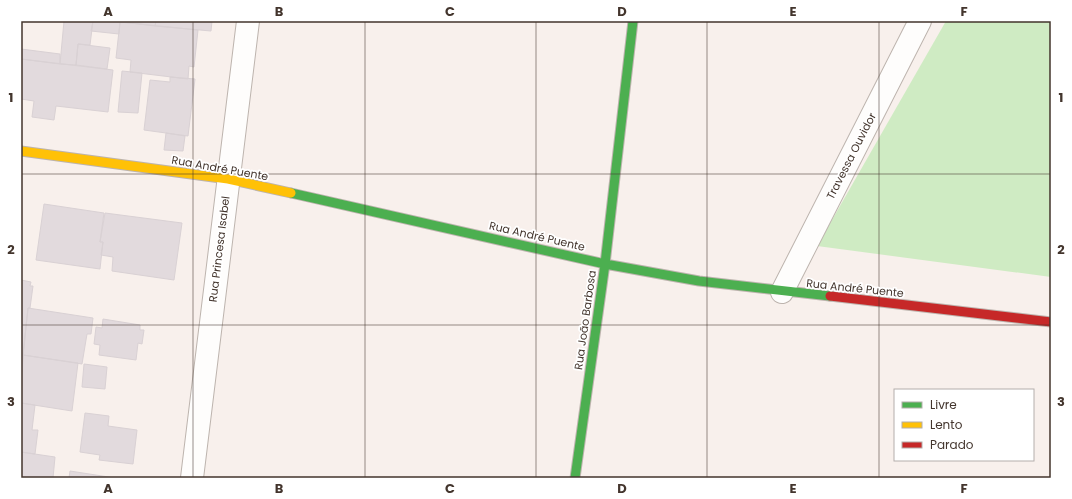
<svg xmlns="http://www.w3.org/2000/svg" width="1072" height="499" font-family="Poppins,sans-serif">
<rect width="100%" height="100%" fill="#f8f0ec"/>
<path fill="#cfebc3" d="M 946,21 L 1051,21 L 1051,277 L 817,246 Z"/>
<path fill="#e2dadd" stroke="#d9d1d4" d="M 64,21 L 93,21 L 90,45 L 78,44 L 76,65 L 60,64 Z
M 93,21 L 120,22 L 119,34 L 91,31 Z
M 115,21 L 156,21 L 155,26 Z
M 156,21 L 212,21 L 211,31 L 155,26 Z
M 120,22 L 198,30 L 194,67 L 189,66 L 188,79 L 130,72 L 131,60 L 116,58 Z
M 78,44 L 110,48 L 107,69 L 76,65 Z
M 21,49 L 60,54 L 60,64 L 21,59 Z
M 21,59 L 113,70 L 108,112 L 56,106 L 54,120 L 32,117 L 34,101 L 21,99 Z
M 122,71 L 142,73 L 138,113 L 118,112 Z
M 170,77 L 195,79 L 188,136 L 144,130 L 150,80 L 170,82 Z
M 166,133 L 185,136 L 183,151 L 164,150 Z
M 44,204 L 104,213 L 100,242 L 103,242 L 100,269 L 36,260 Z
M 105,213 L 182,223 L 174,280 L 112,271 L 113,257 L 101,255 L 103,242 L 100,242 Z
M 21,280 L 31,282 L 30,286 L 33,286 L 30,308 L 28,308 L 23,356 L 21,356 Z
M 28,308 L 93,318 L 91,334 L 87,334 L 82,364 L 23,355 Z
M 103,319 L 140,325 L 140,330 L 144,330 L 142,344 L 138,343 L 136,360 L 99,355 L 100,345 L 94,344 L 96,327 L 102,328 Z
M 23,355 L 78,363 L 72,411 L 21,403 Z
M 21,356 L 23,356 L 21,375 Z
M 84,364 L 107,367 L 105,389 L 82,387 Z
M 21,403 L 35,405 L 32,430 L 38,430 L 35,454 L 21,452 Z
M 85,413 L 109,416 L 108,426 L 137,430 L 133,464 L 99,460 L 100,455 L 80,452 Z
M 21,452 L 55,457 L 53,478 L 21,478 Z
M 70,471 L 115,478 L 69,478 Z"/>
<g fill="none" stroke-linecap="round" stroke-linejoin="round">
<g stroke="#bdb4ae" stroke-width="24">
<path id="street" d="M 782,292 L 920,21
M 192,478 L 248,21"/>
</g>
<g stroke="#bdb4ae" stroke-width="11">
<path id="fast" d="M 291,193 L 605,264 L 699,281 L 830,296
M 575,478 L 605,264 L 633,21"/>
</g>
<g stroke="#bdb4ae" stroke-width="11">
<path id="slow" d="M 21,151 L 228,179 L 291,193"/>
</g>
<g stroke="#bdb4ae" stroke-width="11">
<path id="jam" d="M 830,296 L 1051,322"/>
</g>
<use href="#street" stroke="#fefdfc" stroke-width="22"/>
<use href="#fast" stroke="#4caf50" stroke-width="9"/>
<use href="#slow" stroke="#ffc107" stroke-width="9"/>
<use href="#jam" stroke="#c62828" stroke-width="9"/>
</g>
<path fill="none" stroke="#43352d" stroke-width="1" stroke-opacity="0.55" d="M 193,21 L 193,478M 365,21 L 365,478M 536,21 L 536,478M 707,21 L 707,478M 879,21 L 879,478M 21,174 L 1051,174M 21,325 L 1051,325"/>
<g text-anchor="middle" stroke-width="3.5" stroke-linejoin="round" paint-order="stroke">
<g font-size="11" fill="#43352d" stroke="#fff">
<text transform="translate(851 156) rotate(-63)" y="4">Travessa Ouvidor</text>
<text transform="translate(220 168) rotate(10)" y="4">Rua André Puente</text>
<text transform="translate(537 236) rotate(13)" y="4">Rua André Puente</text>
<text transform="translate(219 249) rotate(-83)" y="4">Rua Princesa Isabel</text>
<text transform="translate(855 288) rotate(6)" y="4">Rua André Puente</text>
<text transform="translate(585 320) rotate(-82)" y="4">Rua João Barbosa</text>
</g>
</g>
<rect width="1072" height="499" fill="none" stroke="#ffffff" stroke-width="44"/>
<rect x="894" y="389" width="140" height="72" fill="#ffffff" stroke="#b4aeab"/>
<rect x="902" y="402" width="20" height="6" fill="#4caf50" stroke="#b4aeab"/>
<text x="930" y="409" font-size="12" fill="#43352d">Livre</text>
<rect x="902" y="422" width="20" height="6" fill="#ffc107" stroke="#b4aeab"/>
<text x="930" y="429" font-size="12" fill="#43352d">Lento</text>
<rect x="902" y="442" width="20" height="6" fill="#c62828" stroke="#b4aeab"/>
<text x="930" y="449" font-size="12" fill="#43352d">Parado</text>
<rect x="22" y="22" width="1028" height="455" fill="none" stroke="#43352d" stroke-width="1.5"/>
<g font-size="13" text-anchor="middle" font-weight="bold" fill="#43352d">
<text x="108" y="16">A</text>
<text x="279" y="16">B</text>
<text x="450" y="16">C</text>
<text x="622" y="16">D</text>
<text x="793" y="16">E</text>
<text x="964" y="16">F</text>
<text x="11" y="102">1</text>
<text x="1061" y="102">1</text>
<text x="11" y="254">2</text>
<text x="1061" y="254">2</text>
<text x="11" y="406">3</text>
<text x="1061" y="406">3</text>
<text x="108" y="493">A</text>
<text x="279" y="493">B</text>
<text x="450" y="493">C</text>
<text x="622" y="493">D</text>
<text x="793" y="493">E</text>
<text x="964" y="493">F</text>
</g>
</svg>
